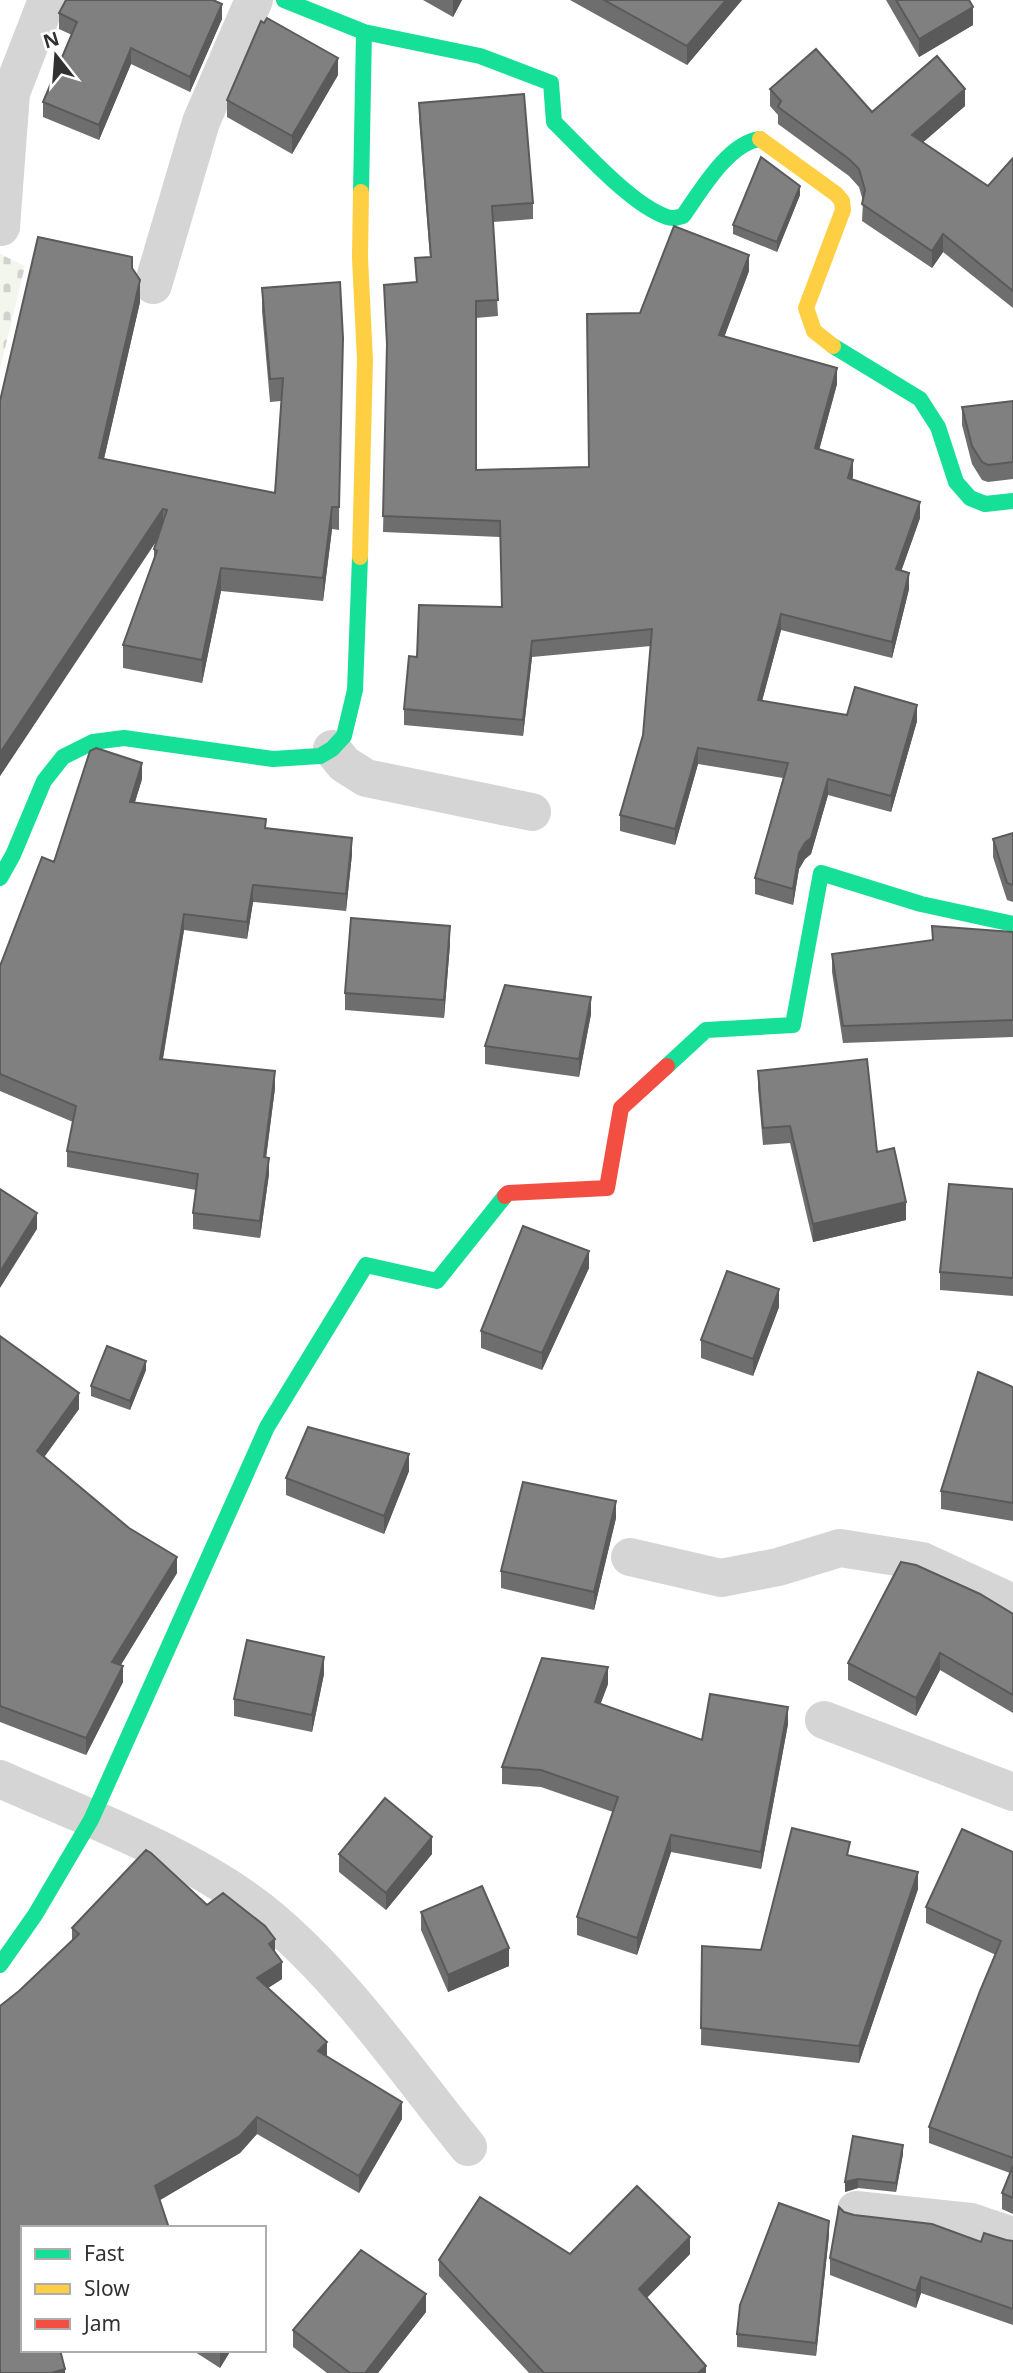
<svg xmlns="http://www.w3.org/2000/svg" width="1013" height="2373" font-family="'Noto Sans',sans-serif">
<defs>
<pattern id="cemetery-stones" width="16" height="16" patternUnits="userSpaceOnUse" patternTransform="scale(1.75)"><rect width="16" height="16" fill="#f2f6ed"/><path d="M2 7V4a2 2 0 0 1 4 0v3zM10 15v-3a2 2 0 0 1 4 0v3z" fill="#d0d3cc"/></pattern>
</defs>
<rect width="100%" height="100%" fill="#fff"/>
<path fill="url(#cemetery-stones)" d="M 0,254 L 25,266 L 0,369 Z"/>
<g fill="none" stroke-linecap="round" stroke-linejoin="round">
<path stroke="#d5d5d5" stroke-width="38" d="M 1,227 L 11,93 L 47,0
M 153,285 L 201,122 L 254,0
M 332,749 L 344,764 L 366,778 L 532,812
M 630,1557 L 721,1578 L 778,1567 L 840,1548 L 922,1561 L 1013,1603
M 824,1720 L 1013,1792
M 0,1779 C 84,1817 189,1854 261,1911 C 341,1975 404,2068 468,2147
M 856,2210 L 971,2222 L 1013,2236"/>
<path stroke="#16e098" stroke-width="16" d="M 284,0 L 364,32 L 480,56 L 551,83 L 554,122 C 582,149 631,205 667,217 C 673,219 677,218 683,216 C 700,192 728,143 760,139
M 361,192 L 364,32
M 833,346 L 920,399 L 938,427 L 956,482 L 970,498 L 985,504 L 1013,501
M 0,878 L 13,855 L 44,781 L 63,757 L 93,742 L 124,738 L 273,759 L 320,756 L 332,749 L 344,736 L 355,690 L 360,557
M 667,1066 L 706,1030 L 793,1025 L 821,873 L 921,904 L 1013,924
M 0,1965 L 35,1915 L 91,1820 L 267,1427 L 366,1265 L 437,1281 L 505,1196"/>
<path stroke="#ffcf43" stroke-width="16" d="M 760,139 L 836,194 L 842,201 L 843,210 L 806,308 L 814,331 L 833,346
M 360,557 L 365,360 L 360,258 L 361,192"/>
<path stroke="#f24e42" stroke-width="16" d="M 505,1196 L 508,1193 L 607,1188 L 621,1108 L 667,1066"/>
</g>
<path fill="#6e6e6e" d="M 423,0 L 462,0 L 453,17 Z
M 570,0 L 742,0 L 687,65 Z
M 886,0 L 969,0 L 973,25 L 919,57 Z
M 59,13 L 222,19 L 190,92 L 131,64 L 99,140 L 43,117 L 43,102 L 72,35 L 59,29 Z
M 338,75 L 292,154 L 227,117 L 227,100 Z
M 770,89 L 872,112 L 965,106 L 923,142 L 988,186 L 1013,158 L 1013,308 L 943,252 L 932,268 L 862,221 L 863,201 L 859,187 L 849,176 L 778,124 L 778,115 L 770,106 Z
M 419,103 L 533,203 L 533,219 L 493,222 L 498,316 L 476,318 L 476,470 L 589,467 L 640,313 L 749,271 L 724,337 L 837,384 L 819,450 L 853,476 L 852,480 L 920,518 L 901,571 L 909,589 L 892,658 L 781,630 L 762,701 L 847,715 L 917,721 L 891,812 L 828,795 L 811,854 L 805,859 L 799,869 L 793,905 L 755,894 L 755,878 L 783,778 L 698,764 L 675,845 L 620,831 L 620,815 L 643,735 L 651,646 L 532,657 L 523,736 L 404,725 L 404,709 L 417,657 L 502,607 L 500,537 L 383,532 L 387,355 L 384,285 L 416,282 L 415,258 L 430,257 L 419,119 Z
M 800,195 L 777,252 L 733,234 L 733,225 Z
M 132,268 L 140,302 L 104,459 L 275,493 L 281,401 L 270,402 L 262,311 L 262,288 L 340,282 L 339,530 L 332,529 L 323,601 L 221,591 L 202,683 L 123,668 L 123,645 L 154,559 L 154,549 L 157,540 L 0,776 L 0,401 Z
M 1013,401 L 1013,479 L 988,482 L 982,480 L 972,464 L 962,425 L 962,407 Z
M 142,779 L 135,802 L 266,828 L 352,854 L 346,911 L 253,902 L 247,939 L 184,930 L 163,1059 L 275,1088 L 266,1157 L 269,1174 L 260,1238 L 193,1229 L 193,1213 L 196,1190 L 67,1167 L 67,1151 L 73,1122 L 0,1091 L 0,966 L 54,862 Z
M 1013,833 L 1013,902 L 1007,900 L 993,857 L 993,839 Z
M 932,926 L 1013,932 L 1013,1037 L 843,1043 L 832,972 L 832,954 L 932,941 Z
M 450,944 L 444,1018 L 345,1010 L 345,993 Z
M 591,1014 L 579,1077 L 485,1064 L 485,1046 Z
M 758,1071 L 877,1152 L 906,1220 L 813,1242 L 790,1143 L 763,1145 L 758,1088 Z
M 1013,1189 L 1013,1296 L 940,1290 L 940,1272 Z
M 589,1268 L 542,1370 L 481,1348 L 481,1331 Z
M 779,1307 L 753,1376 L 701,1358 L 701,1340 Z
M 0,1336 L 79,1409 L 44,1457 L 177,1573 L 121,1665 L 123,1682 L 86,1755 L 0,1722 Z
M 146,1370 L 130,1410 L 91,1396 L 91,1386 Z
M 1013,1387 L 1013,1521 L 941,1509 L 941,1491 Z
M 409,1471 L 384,1534 L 286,1495 L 286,1478 Z
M 616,1518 L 594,1610 L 501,1588 L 501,1571 Z
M 1013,1614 L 1013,1713 L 940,1670 L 916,1716 L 848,1680 L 848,1663 Z
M 324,1674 L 312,1732 L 234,1716 L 234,1699 Z
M 608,1684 L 600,1704 L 702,1740 L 788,1724 L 761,1869 L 671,1852 L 637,1955 L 577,1935 L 577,1917 L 613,1812 L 541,1787 L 502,1784 L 502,1767 Z
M 1013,1852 L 1013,2214 L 1002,2209 L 1002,2193 L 1010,2173 L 929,2143 L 929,2127 L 996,1955 L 926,1923 L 926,1907 Z
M 339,1854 L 432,1854 L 386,1910 L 339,1872 Z
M 850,1855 L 918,1889 L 859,2063 L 701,2045 L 702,1946 L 761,1950 Z
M 207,1905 L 275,1952 L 282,1979 L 268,1988 L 327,2056 L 402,2119 L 359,2193 L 257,2134 L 240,2153 L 160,2200 L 23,2228 L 65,2373 L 0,2373 L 19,1991 L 72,1940 L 72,1928 Z
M 421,1912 L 509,1966 L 448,1992 L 421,1930 Z
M 903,2154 L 896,2192 L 858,2188 L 845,2192 L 845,2182 Z
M 844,2212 L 854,2215 L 981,2242 L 1013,2241 L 1013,2325 L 921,2293 L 916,2308 L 830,2275 L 830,2258 Z
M 829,2235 L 816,2356 L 737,2347 L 737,2334 Z
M 570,2254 L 690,2254 L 646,2298 L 706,2373 L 529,2373 L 439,2276 L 439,2260 Z
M 426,2312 L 378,2373 L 327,2373 L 293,2347 L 293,2330 Z
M 192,2350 L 231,2350 L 220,2368 Z"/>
<path fill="#5a5a5a" d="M 453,0 L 462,0 L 453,17 Z
M 726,0 L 742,0 L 687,65 L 687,46 Z
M 222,4 L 222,19 L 190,92 L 190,77 Z
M 973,7 L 973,25 L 919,57 L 919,39 Z
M 131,48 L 131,64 L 99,140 L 99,125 Z
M 338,58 L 338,75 L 292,154 L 292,136 Z
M 965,89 L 965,106 L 912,152 L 912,135 Z
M 800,186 L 800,195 L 777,252 L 777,242 Z
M 943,234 L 943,252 L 932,268 L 932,251 Z
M 749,255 L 749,271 L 719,351 L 719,335 Z
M 140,280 L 140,302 L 99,480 L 99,458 Z
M 837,368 L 837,384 L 815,465 L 815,448 Z
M 853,460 L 853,476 L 848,494 L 848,478 Z
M 920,502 L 920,518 L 896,586 L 896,569 Z
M 332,507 L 332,529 L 323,601 L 323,578 Z
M 163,509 L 163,531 L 0,776 L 0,753 Z
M 221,568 L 221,591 L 202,683 L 202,660 Z
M 909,573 L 909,589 L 892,658 L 892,642 Z
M 781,614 L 781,630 L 758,716 L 758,700 Z
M 532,641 L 532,657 L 523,736 L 523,720 Z
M 917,705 L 917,721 L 891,812 L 891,796 Z
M 698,748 L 698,764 L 675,845 L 675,829 Z
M 142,763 L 142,779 L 130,818 L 130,802 Z
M 828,779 L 828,795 L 811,854 L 805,859 L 799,869 L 793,905 L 793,889 L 799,853 Z
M 352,838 L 352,854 L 346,911 L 346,894 Z
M 253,885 L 253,902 L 247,939 L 247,922 Z
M 184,914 L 184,930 L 160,1075 L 160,1059 Z
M 450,926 L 450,944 L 444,1018 L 444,1000 Z
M 591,997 L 591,1014 L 579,1077 L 579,1059 Z
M 275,1071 L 275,1088 L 264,1174 L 264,1157 Z
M 269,1158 L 269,1174 L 260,1238 L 260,1221 Z
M 906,1202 L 906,1220 L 813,1242 L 813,1224 Z
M 37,1213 L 37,1229 L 0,1288 L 0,1272 Z
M 589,1251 L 589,1268 L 542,1370 L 542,1353 Z
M 779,1289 L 779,1307 L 753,1376 L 753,1359 Z
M 146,1361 L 146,1370 L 130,1410 L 130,1401 Z
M 79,1393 L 79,1409 L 37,1467 L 37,1451 Z
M 409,1454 L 409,1471 L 384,1534 L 384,1516 Z
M 616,1501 L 616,1518 L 594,1610 L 594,1592 Z
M 177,1557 L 177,1573 L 112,1679 L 112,1662 Z
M 940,1653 L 940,1670 L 916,1716 L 916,1698 Z
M 324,1657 L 324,1674 L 312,1732 L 312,1715 Z
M 123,1666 L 123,1682 L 86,1755 L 86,1738 Z
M 608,1667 L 608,1684 L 595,1719 L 595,1702 Z
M 788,1707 L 788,1724 L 761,1869 L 761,1852 Z
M 671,1835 L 671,1852 L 637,1955 L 637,1938 Z
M 432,1837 L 432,1854 L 386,1910 L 386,1893 Z
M 918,1872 L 918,1889 L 859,2063 L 859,2046 Z
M 275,1939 L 275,1956 L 269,1944 Z
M 509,1948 L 509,1966 L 448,1992 L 448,1975 Z
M 282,1962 L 282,1979 L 257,1995 L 257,1978 Z
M 327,2042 L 327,2059 L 318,2051 Z
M 402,2102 L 402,2119 L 359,2193 L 359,2176 Z
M 257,2117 L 257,2134 L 240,2153 L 155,2203 L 155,2186 Z
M 903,2145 L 903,2154 L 896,2192 L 896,2183 Z
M 858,2179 L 858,2188 L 845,2192 L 845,2182 Z
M 829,2221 L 829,2235 L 816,2356 L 816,2343 Z
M 690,2237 L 690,2254 L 639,2306 L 639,2289 Z
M 921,2277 L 921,2293 L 916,2308 L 916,2291 Z
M 426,2294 L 426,2312 L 378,2373 L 365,2373 Z
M 220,2350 L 231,2350 L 220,2368 Z
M 706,2366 L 706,2373 L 698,2373 Z
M 65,2369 L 65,2373 L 51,2373 Z"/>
<path fill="#808080" stroke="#5a5a5a" stroke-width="2" d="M 66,0 L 213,0 L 222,4 L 190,77 L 131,48 L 99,125 L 43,102 L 77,22 L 59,13 Z
M 604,0 L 726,0 L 687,46 Z
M 896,0 L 969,0 L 973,7 L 919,39 Z
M 267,18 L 338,58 L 292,136 L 227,100 L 261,21 L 264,23 Z
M 816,49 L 872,112 L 937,56 L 965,89 L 912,135 L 988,186 L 1013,158 L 1013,291 L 943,234 L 932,251 L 862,204 L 865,190 L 859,169 L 849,159 L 778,107 L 781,101 L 770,89 Z
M 524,94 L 533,203 L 492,206 L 498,300 L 476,301 L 476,470 L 589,467 L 587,314 L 640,313 L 674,226 L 749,255 L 719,335 L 837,368 L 815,448 L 853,460 L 848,478 L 920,502 L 896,569 L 909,573 L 892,642 L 781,614 L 758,700 L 847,715 L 855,687 L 917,705 L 891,796 L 828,779 L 811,838 L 805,843 L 799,853 L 793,889 L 755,878 L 788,763 L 698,748 L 675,829 L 620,815 L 643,735 L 652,629 L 532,641 L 523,720 L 404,709 L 409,656 L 417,657 L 419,605 L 502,607 L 500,521 L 383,516 L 387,344 L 384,285 L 417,282 L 415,258 L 431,257 L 419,103 Z
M 761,157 L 800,186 L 777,242 L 733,225 Z
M 38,237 L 132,257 L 132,268 L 140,280 L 99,458 L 275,493 L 283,378 L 270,379 L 262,288 L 340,282 L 343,338 L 339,507 L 332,507 L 323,578 L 221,568 L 202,660 L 123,645 L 157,551 L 154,549 L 167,510 L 163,509 L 0,753 L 0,401 Z
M 1013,401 L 1013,462 L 988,465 L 982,462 L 972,446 L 962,407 Z
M 96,748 L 142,763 L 130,802 L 266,819 L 265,828 L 352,838 L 346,894 L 253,885 L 247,922 L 184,914 L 160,1059 L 275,1071 L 264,1157 L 269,1158 L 260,1221 L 193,1213 L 198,1174 L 67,1151 L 76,1106 L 0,1074 L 0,966 L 42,857 L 54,862 L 90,751 Z
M 1013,833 L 1013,885 L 1007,883 L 993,839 Z
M 351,918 L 450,926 L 444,1000 L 345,993 Z
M 932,926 L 1013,932 L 1013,1020 L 843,1026 L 832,954 L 933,940 Z
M 505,985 L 591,997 L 579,1059 L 485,1046 Z
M 867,1059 L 877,1152 L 894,1148 L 906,1202 L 813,1224 L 790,1126 L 763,1128 L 758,1071 Z
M 949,1184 L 1013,1189 L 1013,1278 L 940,1272 Z
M 0,1189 L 37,1213 L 0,1272 Z
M 523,1226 L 589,1251 L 542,1353 L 481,1331 Z
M 727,1271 L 779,1289 L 753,1359 L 701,1340 Z
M 0,1336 L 79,1393 L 37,1451 L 129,1528 L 177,1557 L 112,1662 L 123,1666 L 86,1738 L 0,1706 Z
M 107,1346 L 146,1361 L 130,1401 L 91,1386 Z
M 978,1372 L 1013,1387 L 1013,1503 L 941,1491 Z
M 308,1427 L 409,1454 L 384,1516 L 286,1478 Z
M 523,1482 L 616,1501 L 594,1592 L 501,1571 Z
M 901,1562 L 916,1565 L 980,1594 L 1013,1614 L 1013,1695 L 940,1653 L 916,1698 L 848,1663 Z
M 247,1640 L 324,1657 L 312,1715 L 234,1699 Z
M 542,1658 L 608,1667 L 595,1702 L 702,1740 L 710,1694 L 788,1707 L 761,1852 L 671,1835 L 637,1938 L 577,1917 L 618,1797 L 541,1770 L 502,1767 Z
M 385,1798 L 432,1837 L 386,1893 L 339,1854 Z
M 792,1828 L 850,1842 L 847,1855 L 918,1872 L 859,2046 L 701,2028 L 702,1946 L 761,1950 Z
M 962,1829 L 1013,1852 L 1013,2158 L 929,2127 L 980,1991 L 1001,1941 L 926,1907 Z
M 146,1850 L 151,1853 L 207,1905 L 223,1893 L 265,1926 L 275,1939 L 269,1944 L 282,1962 L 257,1978 L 327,2042 L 318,2051 L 402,2102 L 359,2176 L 257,2117 L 240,2136 L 155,2186 L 169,2228 L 23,2228 L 23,2350 L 60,2350 L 65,2369 L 51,2373 L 0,2373 L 0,2006 L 19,1991 L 79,1934 L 72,1928 Z
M 482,1886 L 509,1948 L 448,1975 L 421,1912 Z
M 853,2136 L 903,2145 L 896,2183 L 858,2179 L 845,2182 Z
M 1013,2166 L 1013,2198 L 1002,2193 Z
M 637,2186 L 690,2237 L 639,2289 L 706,2366 L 698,2373 L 544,2373 L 439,2260 L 480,2197 L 570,2254 Z
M 779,2203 L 829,2221 L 816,2343 L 737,2334 L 740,2305 Z
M 839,2207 L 844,2212 L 854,2215 L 932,2224 L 981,2242 L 984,2233 L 1006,2240 L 1013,2241 L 1013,2309 L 921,2277 L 916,2291 L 830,2258 Z
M 361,2250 L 426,2294 L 365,2373 L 350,2373 L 293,2330 Z"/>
<rect x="21" y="2226" width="245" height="126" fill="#ffffff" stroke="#adadad" stroke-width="2"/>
<rect x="35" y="2249" width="35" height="10" fill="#16e098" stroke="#adadad" stroke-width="2"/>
<text x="84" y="2261" font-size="21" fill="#313131">Fast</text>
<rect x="35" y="2284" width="35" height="10" fill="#ffcf43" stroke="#adadad" stroke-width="2"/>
<text x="84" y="2296" font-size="21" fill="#313131">Slow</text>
<rect x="35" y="2319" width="35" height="10" fill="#f24e42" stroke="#adadad" stroke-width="2"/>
<text x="84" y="2331" font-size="21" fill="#313131">Jam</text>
<g transform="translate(56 56) rotate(343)" stroke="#ffffff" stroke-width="5" paint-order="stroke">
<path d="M0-5L12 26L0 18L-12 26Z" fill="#313131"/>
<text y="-10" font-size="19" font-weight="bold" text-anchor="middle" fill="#313131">N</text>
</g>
</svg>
